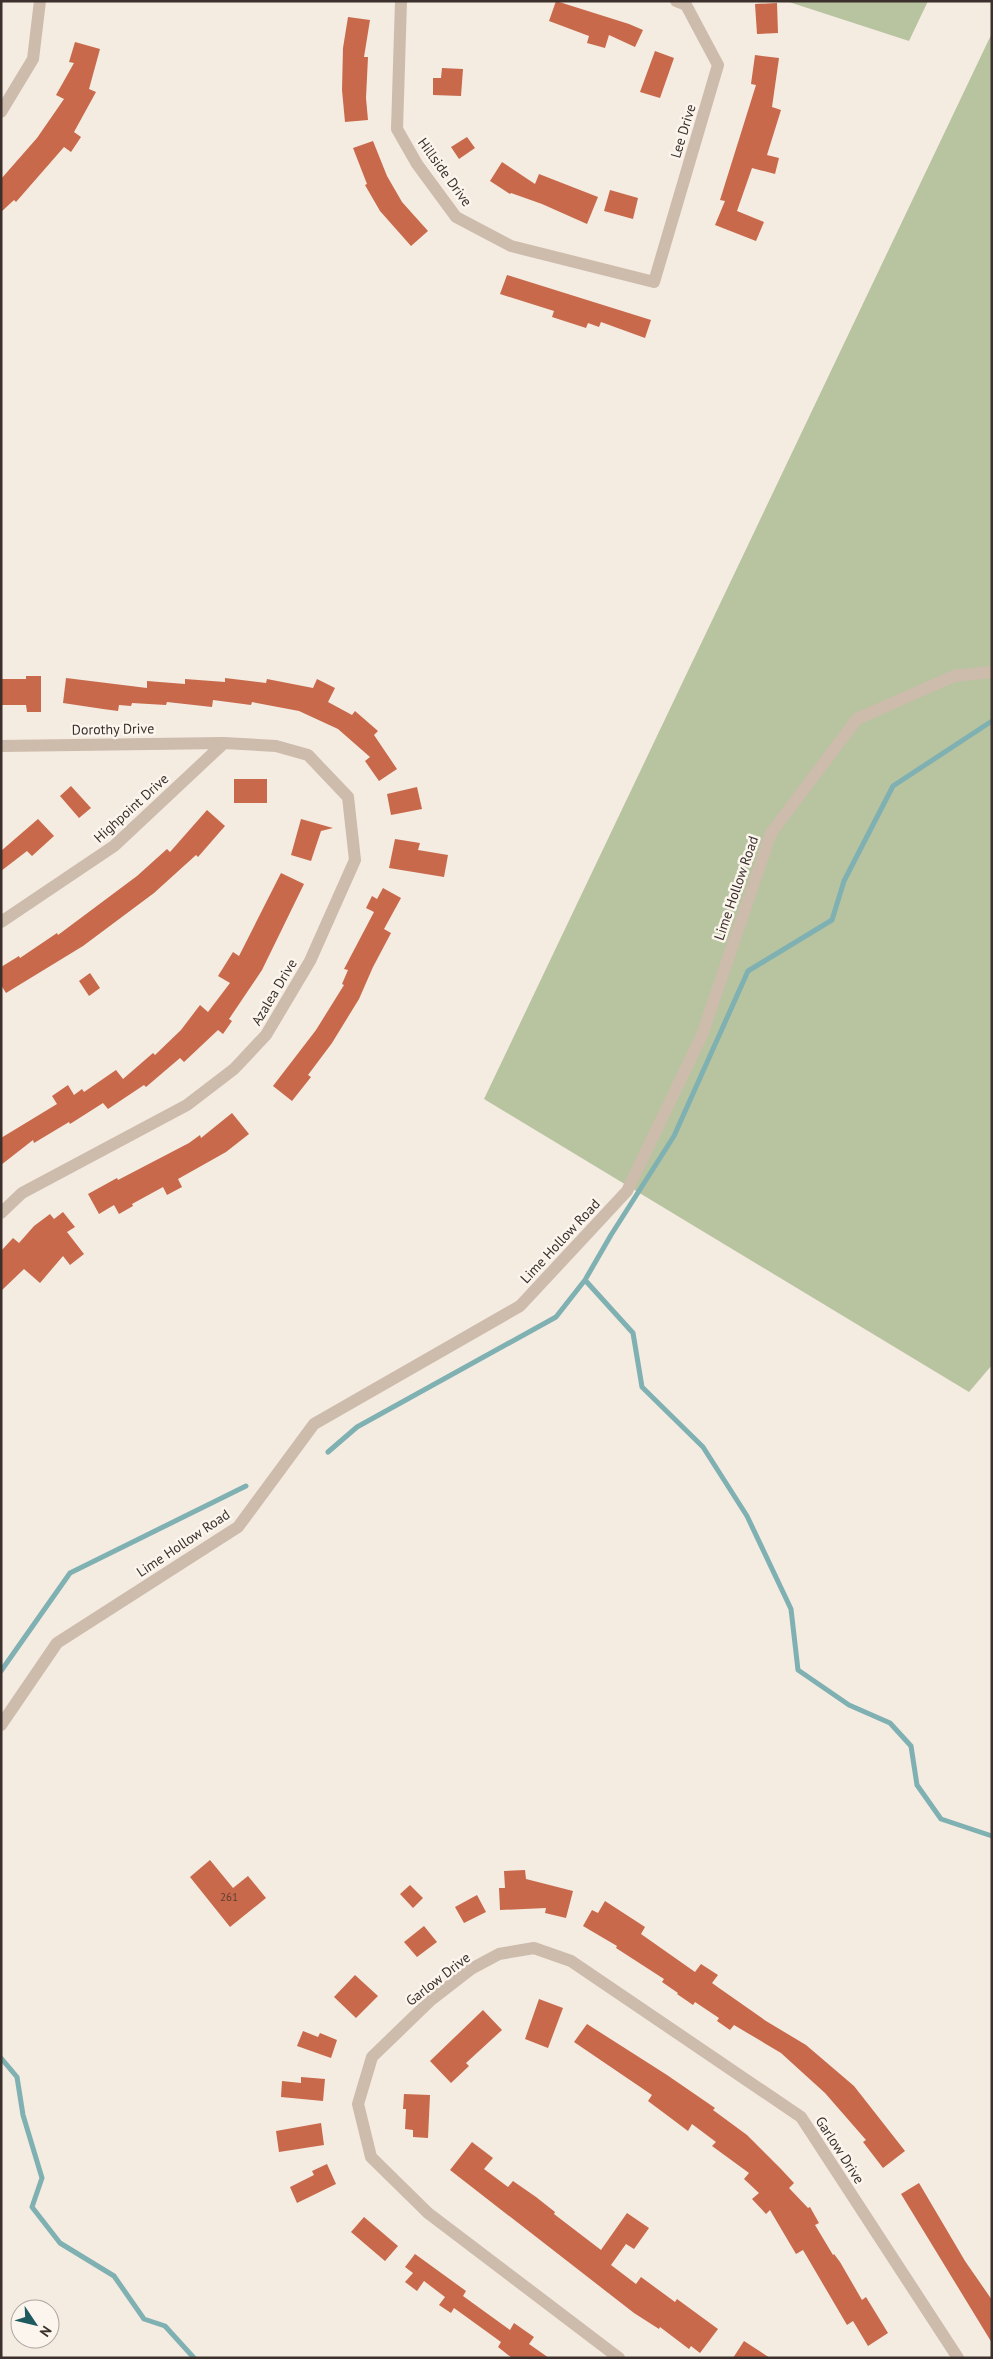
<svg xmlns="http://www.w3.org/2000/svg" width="993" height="2359" font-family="'PT Sans',sans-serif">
<rect width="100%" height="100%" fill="#f4ebe1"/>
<path fill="#b8c4a0" d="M 786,1 L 928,1 L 909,41 Z
M 992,33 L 992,1365 L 969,1392 L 484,1099 Z"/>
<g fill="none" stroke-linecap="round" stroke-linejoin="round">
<path stroke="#7fb0b2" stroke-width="5" d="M 585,1280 L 633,1333 L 642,1387 L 703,1447 L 747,1516 L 791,1609 L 798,1670 L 849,1705 L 890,1723 L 911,1746 L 917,1785 L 941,1819 L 992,1836
M 328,1452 L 357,1427 L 556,1317 L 585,1280 L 611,1235 L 674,1136 L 748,971 L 832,920 L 844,881 L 893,786 L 992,721
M 1,1671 L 70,1573 L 246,1486
M 1,2058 L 17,2077 L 23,2115 L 42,2178 L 32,2207 L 60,2243 L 114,2276 L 144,2319 L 165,2326 L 194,2358"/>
</g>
<path fill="#c8694b" d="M 556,1 L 629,24 L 643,30 L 635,47 L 609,35 L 605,48 L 587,43 L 589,36 L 549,21 Z
M 777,3 L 778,33 L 757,34 L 755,4 Z
M 348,17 L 370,20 L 364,57 L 368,57 L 366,98 L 368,120 L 345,122 L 342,90 L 343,48 Z
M 75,42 L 100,49 L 89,89 L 96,92 L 74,132 L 81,137 L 71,152 L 64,147 L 16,202 L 14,200 L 1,212 L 1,179 L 37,138 L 64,99 L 56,95 L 74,63 L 69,62 Z
M 655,51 L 674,58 L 660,98 L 640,92 Z
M 755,55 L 779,58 L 772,107 L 781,110 L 767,155 L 779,158 L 775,174 L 752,168 L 737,211 L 764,222 L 756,241 L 715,225 L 725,201 L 720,200 L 756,85 L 751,84 Z
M 442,68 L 463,69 L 461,96 L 433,95 L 433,78 L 441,78 Z
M 467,137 L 475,148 L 459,159 L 451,147 Z
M 373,141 L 387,176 L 402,202 L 428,231 L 411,246 L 380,211 L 365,185 L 367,184 L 353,148 Z
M 502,162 L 535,184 L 539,174 L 598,197 L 587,224 L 542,204 L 511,193 L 510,194 L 490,181 Z
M 610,190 L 638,198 L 633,219 L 604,211 Z
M 507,275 L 651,320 L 645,338 L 601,322 L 599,327 L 588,323 L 586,328 L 552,317 L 554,311 L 500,294 Z
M 26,676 L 41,676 L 41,712 L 27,712 L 26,705 L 1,705 L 1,679 L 26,679 Z
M 66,678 L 147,688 L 147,681 L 185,684 L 185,679 L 225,682 L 225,678 L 266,683 L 267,679 L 313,688 L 317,679 L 335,688 L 328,702 L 352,715 L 355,711 L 378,731 L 374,735 L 397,769 L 379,781 L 365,761 L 370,757 L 338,729 L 299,711 L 252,702 L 251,705 L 213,700 L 212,707 L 167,702 L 166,705 L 132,703 L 131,706 L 119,705 L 118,711 L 103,709 L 63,703 Z
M 234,779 L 267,779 L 267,803 L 234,803 Z
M 71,786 L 91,808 L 79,818 L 60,796 Z
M 417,787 L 422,809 L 391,815 L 387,794 Z
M 207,810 L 225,826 L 198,857 L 196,855 L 154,893 L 83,946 L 6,993 L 1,985 L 1,967 L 19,956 L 20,958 L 57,933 L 58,935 L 137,876 L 167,849 L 170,852 Z
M 38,819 L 54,836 L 32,856 L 27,851 L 1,871 L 1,851 Z
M 301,819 L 333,828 L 321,831 L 311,861 L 291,855 Z
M 395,839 L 420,843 L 418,850 L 448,855 L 444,877 L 389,868 Z
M 281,873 L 304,884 L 262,970 L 229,1019 L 232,1021 L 223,1034 L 218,1030 L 184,1062 L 180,1058 L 146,1087 L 144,1085 L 108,1109 L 103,1103 L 70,1124 L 69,1122 L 34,1143 L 33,1140 L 1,1165 L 1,1138 L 57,1104 L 52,1096 L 68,1085 L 74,1095 L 82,1089 L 84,1092 L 116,1070 L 123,1079 L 153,1053 L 155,1055 L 181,1030 L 200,1005 L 208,1012 L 230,983 L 218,976 L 233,952 L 239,956 Z
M 383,888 L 401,898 L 384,929 L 391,933 L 373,967 L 359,999 L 332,1043 L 308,1075 L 311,1077 L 292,1101 L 273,1086 L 316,1030 L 344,985 L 342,984 L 348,970 L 344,969 L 374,912 L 366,908 L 372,896 L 377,899 Z
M 90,973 L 100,988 L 89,996 L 79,981 Z
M 232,1113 L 249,1134 L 226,1152 L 178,1179 L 182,1187 L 167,1195 L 163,1187 L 132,1204 L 133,1206 L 119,1214 L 114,1205 L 99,1214 L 88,1194 L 117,1178 L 118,1180 L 189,1143 L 200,1135 L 201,1138 Z
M 63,1212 L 75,1227 L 67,1232 L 84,1254 L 70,1265 L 63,1256 L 40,1283 L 24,1269 L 1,1291 L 1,1251 L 13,1238 L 19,1243 L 34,1226 L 50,1214 L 54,1219 Z
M 210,1860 L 233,1888 L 248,1876 L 266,1898 L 230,1927 L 190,1877 Z
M 525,1870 L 526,1879 L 573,1891 L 566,1918 L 545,1913 L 546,1908 L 500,1910 L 499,1888 L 505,1888 L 504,1871 Z
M 410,1885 L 423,1898 L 413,1908 L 400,1894 Z
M 477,1895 L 486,1912 L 464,1923 L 455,1907 Z
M 605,1901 L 645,1927 L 641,1934 L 695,1972 L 701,1964 L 718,1975 L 712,1983 L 719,1988 L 766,2021 L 806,2045 L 854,2086 L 905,2151 L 883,2168 L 863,2142 L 866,2140 L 825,2093 L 781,2053 L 734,2025 L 730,2030 L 717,2021 L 719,2018 L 695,2002 L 693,2005 L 677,1994 L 678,1993 L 662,1982 L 664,1979 L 616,1948 L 617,1946 L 583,1926 L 592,1910 L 598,1913 Z
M 424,1926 L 437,1942 L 417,1957 L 404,1942 Z
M 355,1975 L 378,1996 L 356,2018 L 334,1997 Z
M 539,1999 L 563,2008 L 548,2048 L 525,2039 Z
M 483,2010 L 502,2030 L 466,2063 L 469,2066 L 451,2083 L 430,2061 Z
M 587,2024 L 667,2075 L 715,2108 L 713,2110 L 747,2135 L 781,2169 L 794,2183 L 789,2188 L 808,2208 L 810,2207 L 819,2223 L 815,2225 L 833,2255 L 834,2254 L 840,2262 L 862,2300 L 866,2297 L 888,2333 L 868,2346 L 853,2321 L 847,2325 L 803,2250 L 796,2254 L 770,2210 L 766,2214 L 752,2199 L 759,2193 L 744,2179 L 749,2173 L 712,2146 L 716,2142 L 692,2124 L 688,2131 L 648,2101 L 652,2095 L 574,2042 Z
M 303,2031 L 318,2037 L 320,2033 L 337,2040 L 331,2058 L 297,2046 Z
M 301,2077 L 325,2079 L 323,2101 L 281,2097 L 282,2081 L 301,2083 Z
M 404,2094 L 430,2095 L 428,2138 L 413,2137 L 413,2130 L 405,2129 L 406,2109 L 403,2109 Z
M 321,2123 L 324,2145 L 279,2152 L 276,2131 Z
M 472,2142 L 493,2158 L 484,2169 L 508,2187 L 513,2181 L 536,2197 L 555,2212 L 554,2214 L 601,2250 L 627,2213 L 649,2228 L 634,2249 L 626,2244 L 611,2265 L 636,2284 L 641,2277 L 675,2302 L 677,2299 L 718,2329 L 700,2353 L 691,2346 L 689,2349 L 660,2327 L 659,2329 L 634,2313 L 450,2170 Z
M 327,2164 L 336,2184 L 297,2203 L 290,2187 L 314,2175 L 312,2171 Z
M 919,2183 L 965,2261 L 992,2300 L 992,2343 L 901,2194 Z
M 364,2217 L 398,2246 L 385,2261 L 351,2232 Z
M 415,2254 L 466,2291 L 463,2296 L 510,2330 L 514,2323 L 534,2337 L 529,2344 L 549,2358 L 512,2358 L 498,2347 L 501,2342 L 454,2308 L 451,2313 L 439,2305 L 445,2297 L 424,2281 L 417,2291 L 405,2282 L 413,2273 L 405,2267 Z
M 744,2341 L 770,2358 L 733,2358 Z"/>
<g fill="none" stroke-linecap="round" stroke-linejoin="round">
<path stroke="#cdbbac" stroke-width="12" d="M 401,1 L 397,129 L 417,164 L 456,217 L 511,246 L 654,282 L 718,65 L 686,5 L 676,1
M 1,112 L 33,59 L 40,1
M 1,746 L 224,743 L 276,746 L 308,755 L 348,797 L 355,860 L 310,961 L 266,1035 L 234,1069 L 187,1105 L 22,1193 L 1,1213
M 1,922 L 114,846 L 224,743
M 619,2358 L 428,2213 L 371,2157 L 358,2104 L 372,2057 L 431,2000 L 471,1969 L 499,1954 L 534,1948 L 571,1961 L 801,2117 L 958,2358"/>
<path stroke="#cdbbac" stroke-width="12" d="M 1,1725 L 57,1643 L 238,1527 L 314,1424 L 520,1306 L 627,1191 L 702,1035 L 771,833 L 857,719 L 954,676 L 992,672"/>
</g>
<g text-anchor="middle" stroke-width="5" stroke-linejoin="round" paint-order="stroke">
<g font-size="11" fill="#5e3e33">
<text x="229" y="1901">261</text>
</g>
<g font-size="14" fill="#3b302b" stroke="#fbf5ee">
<text transform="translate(683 131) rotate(-73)" y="5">Lee Drive</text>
<text transform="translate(445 172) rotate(54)" y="5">Hillside Drive</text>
<text transform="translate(113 729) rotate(-1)" y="5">Dorothy Drive</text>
<text transform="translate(131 808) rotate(-42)" y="5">Highpoint Drive</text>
<text transform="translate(736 888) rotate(-71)" y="5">Lime Hollow Road</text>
<text transform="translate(274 992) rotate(-59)" y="5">Azalea Drive</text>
<text transform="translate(560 1241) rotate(-47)" y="5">Lime Hollow Road</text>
<text transform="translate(183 1543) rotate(-34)" y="5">Lime Hollow Road</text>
<text transform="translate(438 1979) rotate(-38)" y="5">Garlow Drive</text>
<text transform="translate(840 2150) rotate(57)" y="5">Garlow Drive</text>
</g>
</g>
<rect width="993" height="2359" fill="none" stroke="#3b302b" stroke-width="5"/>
<g transform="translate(35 2324) rotate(125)"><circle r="24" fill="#fbf5ee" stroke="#aea6a0"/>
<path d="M0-4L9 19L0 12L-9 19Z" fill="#1f5a5e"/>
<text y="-8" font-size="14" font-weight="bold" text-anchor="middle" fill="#3b302b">N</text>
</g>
</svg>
